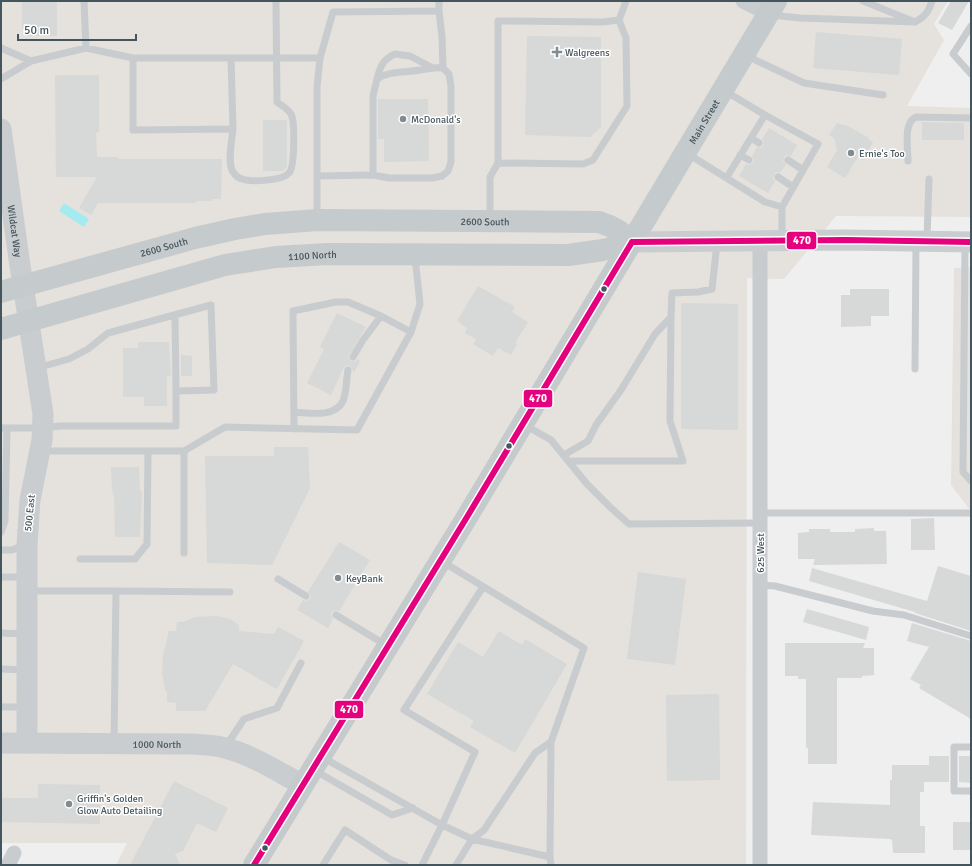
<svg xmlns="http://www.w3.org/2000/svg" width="972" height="866" font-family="Signika,sans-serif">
<rect width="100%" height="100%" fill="#f0efef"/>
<path fill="#e5e1dc" d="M 1,1 L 948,1 L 934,24 L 944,40 L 907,106 L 971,108 L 971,217 L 836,216 L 784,279 L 747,278 L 746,865 L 116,865 L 127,843 L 1,843 Z
M 971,267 L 971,511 L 951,485 L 954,268 Z"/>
<path fill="#a4ebf1" d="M 64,203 L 89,219 L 84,227 L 59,211 Z"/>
<path fill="#d7d8d8" d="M 22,1 L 57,1 L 57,36 L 27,36 L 27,29 L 22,29 Z
M 951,1 L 969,1 L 952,30 L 938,23 Z
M 816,32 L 902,39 L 899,75 L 813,68 Z
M 527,36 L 601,37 L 601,127 L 590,137 L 525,135 Z
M 55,75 L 99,75 L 99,132 L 96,133 L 97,157 L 118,157 L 118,159 L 222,159 L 221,199 L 212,199 L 211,201 L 196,201 L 196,203 L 98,203 L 91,215 L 79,208 L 97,177 L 56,177 Z
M 378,99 L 428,99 L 429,161 L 384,162 L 384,139 L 378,139 Z
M 263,120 L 287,120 L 287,166 L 283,171 L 263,171 Z
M 922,122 L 964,123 L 964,140 L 922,140 Z
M 837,123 L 848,126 L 869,138 L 868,139 L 873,142 L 863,160 L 858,157 L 845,178 L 827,167 L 837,150 L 834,138 L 829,135 Z
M 769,128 L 797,145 L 791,156 L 786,155 L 784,158 L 783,162 L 786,164 L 780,173 L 776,172 L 774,175 L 773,179 L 775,181 L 768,193 L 739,176 L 746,164 L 749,165 L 753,163 L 754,160 L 752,156 L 757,147 L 761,148 L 763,145 L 764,141 L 762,139 Z
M 478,286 L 515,307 L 512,312 L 528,322 L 515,343 L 517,344 L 511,355 L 498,348 L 493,356 L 473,344 L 476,339 L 465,333 L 467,328 L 457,321 Z
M 850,289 L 889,289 L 889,316 L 871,316 L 871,326 L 841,327 L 841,295 L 850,295 Z
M 681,303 L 738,304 L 738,430 L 681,429 Z
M 337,313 L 366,327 L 348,357 L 351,361 L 355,362 L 358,359 L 360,361 L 354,373 L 351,366 L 348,365 L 344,367 L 331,395 L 307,383 L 324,349 L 320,347 Z
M 138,342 L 169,342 L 171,376 L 167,376 L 167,406 L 144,406 L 144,397 L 123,397 L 123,348 L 138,348 Z
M 181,355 L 192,356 L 192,376 L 181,376 Z
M 274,447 L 308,447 L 310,488 L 272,565 L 207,563 L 205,456 L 274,456 Z
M 111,467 L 139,467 L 140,491 L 142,491 L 140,537 L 115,537 L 114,495 L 113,495 L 112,487 Z
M 934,518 L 935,550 L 911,550 L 911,519 Z
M 874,528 L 874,531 L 886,531 L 887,564 L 813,565 L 815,559 L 798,559 L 798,533 L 809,532 L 809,529 L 830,529 L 830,532 L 855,532 L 855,529 Z
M 339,542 L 370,560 L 339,611 L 336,610 L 332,612 L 331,615 L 333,619 L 328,628 L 297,610 L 303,600 L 306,601 L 310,599 L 311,596 L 308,592 Z
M 938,566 L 971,576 L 971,631 L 915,613 L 915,612 L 809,581 L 812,568 L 927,601 Z
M 638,572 L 686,579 L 675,665 L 627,659 Z
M 807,609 L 869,627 L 866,640 L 803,622 Z
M 217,616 L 230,619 L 239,625 L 239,631 L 274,634 L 278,627 L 304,641 L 277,689 L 233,664 L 205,711 L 176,711 L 176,703 L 167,702 L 167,692 L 165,690 L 162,673 L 163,655 L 169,631 L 176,631 L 177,622 L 183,622 L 195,617 Z
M 912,623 L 971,641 L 971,719 L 919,688 L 921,685 L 910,679 L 929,647 L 907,641 Z
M 499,631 L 522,645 L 525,639 L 567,664 L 515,753 L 470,727 L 474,721 L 427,694 L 458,642 L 483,657 Z
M 785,643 L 865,643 L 863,648 L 874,648 L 874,675 L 862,676 L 862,678 L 837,678 L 837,764 L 808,764 L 808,748 L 806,748 L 806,679 L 798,679 L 798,676 L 785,676 Z
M 719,694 L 720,780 L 667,781 L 666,695 Z
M 929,756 L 949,756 L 949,782 L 924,782 L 924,792 L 920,792 L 920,826 L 925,826 L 925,853 L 893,853 L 892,840 L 890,839 L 811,835 L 813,802 L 890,805 L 890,780 L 892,780 L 892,765 L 929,765 Z
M 959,756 L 971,756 L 971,783 L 959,782 Z
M 174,781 L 228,808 L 216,832 L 197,823 L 183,851 L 175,854 L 180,865 L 130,865 Z
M 38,784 L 100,785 L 100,824 L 1,822 L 1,798 L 38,798 Z
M 953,822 L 971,822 L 971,850 L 953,850 Z"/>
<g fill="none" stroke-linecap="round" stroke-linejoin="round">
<path stroke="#c8ccce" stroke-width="7" d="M 84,1 L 86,48
M 771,15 L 800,18 L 915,22 L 863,1
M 619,20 L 626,1
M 915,22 C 925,17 929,11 932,1
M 971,26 L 953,54 L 971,74
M 1,48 L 31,61
M 747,56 L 804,83 L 883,95
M 133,58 L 231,58
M 320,58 L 333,12 L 439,11 L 439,1
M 1,79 L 31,61 L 86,48 L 133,58 L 133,130 L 233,129 L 231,58 L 320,58 L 317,87 L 317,218
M 377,79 C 380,67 383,59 395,54 L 410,56 L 431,67
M 725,91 L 765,115 L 818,144 L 782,207 L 782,238
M 233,129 C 232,140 227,162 233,172 C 235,175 238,178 242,179 C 251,182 283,181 289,173 C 295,167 295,121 291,114 C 288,109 281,105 277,102 L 276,1
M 751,138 L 759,143
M 688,154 L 765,202 L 782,207
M 740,155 L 749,160
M 788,160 L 803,170
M 908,161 C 908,149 903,122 916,117 L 971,118
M 373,175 L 373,96 L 377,79 C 390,70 405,73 420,70 C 429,69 434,67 443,68
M 317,176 L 373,175 L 389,178 L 433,178 L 442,176 L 448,171 L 451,162 L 451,86 L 449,74 L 443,68 L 442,37 L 439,11
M 727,177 L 765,115
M 778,177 L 793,187
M 490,219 L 490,177 L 498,163 L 498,21 L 603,22 L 619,20 L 626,38 L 627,106 L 593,160 L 583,164 L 498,163
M 927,239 L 929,179
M 965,244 L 963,472 L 971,481
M 175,315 L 176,391
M 353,357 L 363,340 L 381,316
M 915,369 L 916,243
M 294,412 C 309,413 335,418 343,401 C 347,391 346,380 348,370
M 525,425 L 551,440 L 587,484 L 611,508 L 629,524 L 760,523
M 1,428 L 43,428 L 60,426 L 176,426 L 176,391 L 214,390 L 211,305 L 108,333 L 88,349 L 69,359 L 37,368
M 294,429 L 293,311 L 336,302 L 348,302 L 381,316 L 411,332
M 43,451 L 184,451 L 225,427 L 357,430 L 411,332 L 420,304 L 415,257
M 184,451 L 184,553
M 564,455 L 588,441 L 596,425 L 621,390 L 655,334 L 671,317 L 672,293 L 698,292 L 712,289 L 717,243
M 569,461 L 683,461 L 670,421 L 671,317
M 760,513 L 971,513
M 1,532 L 5,521 L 7,428
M 1,550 L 12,550 L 24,545
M 80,559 L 135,559 L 147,544 L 148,451
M 443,562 L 584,648 L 551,742 L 550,857
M 1,577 L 24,577
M 278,579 L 306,596
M 760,585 L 775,586 L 873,611 L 904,615 L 971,636
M 29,591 L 116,591
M 336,615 L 386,645
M 1,633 L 25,634
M 1,669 L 25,670
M 1,707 L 25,707
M 114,742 L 116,591 L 230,592
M 226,746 L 244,719 L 277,708 L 301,663
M 971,747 L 954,747 L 954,791 L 971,791
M 322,757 L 442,825 L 472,839 L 550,857 L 551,865
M 314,770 L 392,815 L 413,808
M 323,865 L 345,830 L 391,860 L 405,865
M 422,865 L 442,825 L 475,752 L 404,710 L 483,587
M 456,865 L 472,839 L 484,830 L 535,753 L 551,742"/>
<path stroke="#c8ccce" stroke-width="15" d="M 743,1 L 769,14
M 8,865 L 14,853
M 760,865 L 760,240"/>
<g stroke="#c9cdcf" stroke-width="21">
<path id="s1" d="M 1,129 L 19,259 L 43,414 L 42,440 L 30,500 L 27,545 L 27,743"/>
<path d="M 632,242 L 846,240 L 971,242"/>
<path id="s2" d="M 1,743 L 191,744 C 203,745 214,745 225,748 C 253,755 278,772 303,785"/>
</g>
<g stroke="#c5cacc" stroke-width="22">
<path id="s3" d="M 1,292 L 195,238 L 235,229 L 265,224 L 318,220 L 599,222 C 612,226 622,231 632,242"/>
<path id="s4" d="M 1,329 L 225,265 L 276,257 L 328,254 L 568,255 L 603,250 L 632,242"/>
<path id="s5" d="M 254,865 L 467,517 L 776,1"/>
</g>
<g stroke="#fff" stroke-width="9">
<path id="bus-1" d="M 632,242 L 846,240 L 971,242
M 254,865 L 467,517 L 632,242"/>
</g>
<use href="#bus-1" stroke="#e5007d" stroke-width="6"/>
</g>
<g fill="#818b90" stroke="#fff" stroke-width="1.5">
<path d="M555 46h4v4h4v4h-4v4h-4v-4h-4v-4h4z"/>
<circle cx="403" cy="119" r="4"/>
<circle cx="851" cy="153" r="4"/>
<circle cx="338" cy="578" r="4"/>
<circle cx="69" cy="804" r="4"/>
</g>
<g fill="#45555d" stroke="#fff" stroke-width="1.5">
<circle cx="604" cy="289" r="3.5"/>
<circle cx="509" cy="446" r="3.5"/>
<circle cx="265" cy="848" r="3.5"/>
</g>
<g text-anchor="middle" stroke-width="3" stroke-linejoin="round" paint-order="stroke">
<g font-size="10" fill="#45555d" stroke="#fff" text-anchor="start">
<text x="565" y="56">Walgreens</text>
<text x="411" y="123">McDonald's</text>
<text x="859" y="157">Ernie's Too</text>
<text x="346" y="582">KeyBank</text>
<text x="77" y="802">Griffin's Golden<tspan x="77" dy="12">Glow Auto Detailing</tspan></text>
</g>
<g font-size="10" fill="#45555d" stroke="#fff">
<text dy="4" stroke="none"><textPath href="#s5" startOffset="869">Main Street</textPath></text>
<text dy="4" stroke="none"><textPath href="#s3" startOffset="493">2600 South</textPath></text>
<text dy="4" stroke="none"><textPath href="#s1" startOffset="103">Wildcat Way</textPath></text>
<text dy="4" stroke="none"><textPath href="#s3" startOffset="169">2600 South</textPath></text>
<text dy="4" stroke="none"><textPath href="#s4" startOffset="321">1100 North</textPath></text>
<text transform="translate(29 513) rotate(-84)" y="4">500 East</text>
<text transform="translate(760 553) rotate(-90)" y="4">625 West</text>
<text dy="4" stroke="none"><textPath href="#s2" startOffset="156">1000 North</textPath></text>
</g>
</g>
<g stroke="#fff" stroke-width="1.5">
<rect x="786" y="231" width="31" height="19" rx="4" fill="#e5007d"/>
<rect x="523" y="389" width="30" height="19" rx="4" fill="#e5007d"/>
<rect x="334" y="700" width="30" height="19" rx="4" fill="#e5007d"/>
</g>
<g font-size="11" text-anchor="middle" font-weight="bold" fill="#fff">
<text x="802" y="244">470</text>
<text x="538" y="402">470</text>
<text x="349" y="713">470</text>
</g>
<rect width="972" height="866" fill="none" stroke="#45555d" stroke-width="4"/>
<path d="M18 34v6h118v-6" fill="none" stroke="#45555d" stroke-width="2"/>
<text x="24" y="34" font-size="12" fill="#45555d" stroke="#ffffff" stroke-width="3" paint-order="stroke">50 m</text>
</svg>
